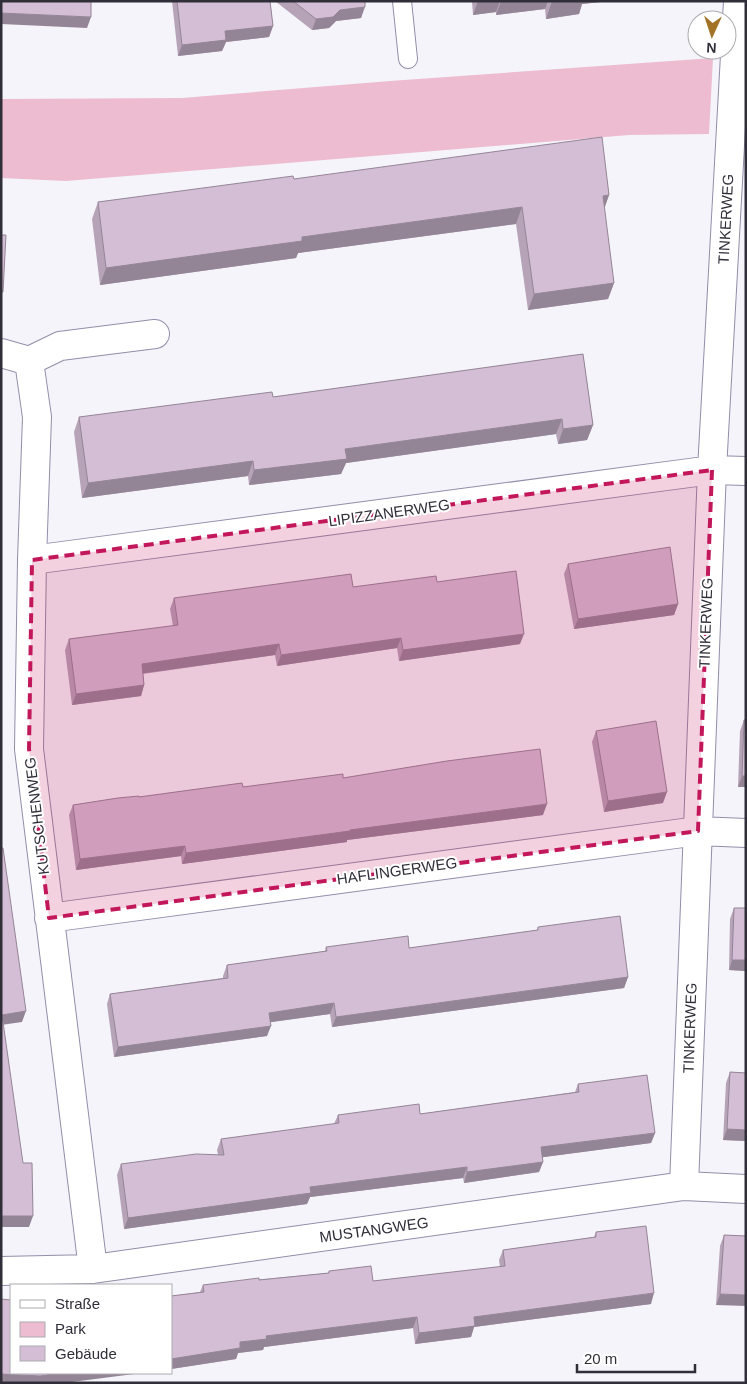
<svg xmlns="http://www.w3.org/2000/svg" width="747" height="1384" font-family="Helvetica,sans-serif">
<rect width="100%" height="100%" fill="#f5f4fa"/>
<path fill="#edbcd1" d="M 713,58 L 709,134 L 629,135 L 66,181 L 1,178 L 1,99 L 182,98 L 390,81 Z"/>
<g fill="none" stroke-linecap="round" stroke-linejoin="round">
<g stroke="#938da9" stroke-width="20">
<path id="service" d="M 402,1 L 408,59"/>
</g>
<g stroke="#938da9" stroke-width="30">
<path id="minor" d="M 1,353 L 29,361 L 37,417 L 32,560 L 29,749 L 93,1269
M 29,361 L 60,346 L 155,334
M 32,560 L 712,470 L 746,471
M 49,918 L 698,831 L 746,833
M 684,1186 L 712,470 L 738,1
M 1,1271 L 93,1269 L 684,1186 L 746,1189"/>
</g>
<use href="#service" stroke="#fff" stroke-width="18"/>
<use href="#minor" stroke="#fff" stroke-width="28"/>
</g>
<path fill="#b6a3b8" d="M 172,1 L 270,1 L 273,26 L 269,37 L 226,42 L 222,51 L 178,56 Z
M 275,1 L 365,1 L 361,18 L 336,21 L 329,28 L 312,30 Z
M 472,1 L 609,1 L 582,4 L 579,14 L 546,19 L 545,9 L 496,15 L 496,12 L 473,15 Z
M 294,179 L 609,195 L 604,209 L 614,283 L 608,299 L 528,310 L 516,224 L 298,253 L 296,258 L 100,285 L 92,219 L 98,202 Z
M 583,354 L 593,425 L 587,440 L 558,444 L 556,434 L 346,463 L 341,474 L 249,485 L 248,476 L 82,498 L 74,432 L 79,417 L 273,397 Z
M 568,564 L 678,604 L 674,615 L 574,629 L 564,574 Z
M 437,582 L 520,644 L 399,661 L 397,648 L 277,666 L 275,655 L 143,674 L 144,685 L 141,696 L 72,705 L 65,650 L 69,639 L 173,626 L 170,609 L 174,598 Z
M 744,720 L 746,787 L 738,787 L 740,731 Z
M 596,731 L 663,803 L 604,812 L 592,742 Z
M 343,778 L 543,815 L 347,840 L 347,842 L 182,864 L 181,856 L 76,870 L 69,815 L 73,805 L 139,797 Z
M 734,908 L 746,908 L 746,971 L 729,970 L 730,919 Z
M 538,927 L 628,977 L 624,988 L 332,1027 L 330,1014 L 270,1022 L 267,1036 L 114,1057 L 107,1004 L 110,994 L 223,978 L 223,976 L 227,965 L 325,951 L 326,947 L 409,948 L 537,930 Z
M 730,1072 L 746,1073 L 746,1141 L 723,1140 L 726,1083 Z
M 578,1084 L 655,1133 L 651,1143 L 543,1157 L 543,1162 L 539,1172 L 464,1183 L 463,1178 L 310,1197 L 307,1204 L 124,1229 L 117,1175 L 121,1164 L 218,1155 L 217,1150 L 221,1139 L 334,1124 L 338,1115 L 420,1114 L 575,1092 Z
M 596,1232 L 651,1304 L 474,1327 L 471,1337 L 415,1344 L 413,1328 L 264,1347 L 263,1350 L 238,1353 L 236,1359 L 171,1369 L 171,1296 L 200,1292 L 203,1285 L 328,1273 L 329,1271 L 373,1281 L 500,1267 L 499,1260 L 503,1250 L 594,1237 Z
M 724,1235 L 746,1236 L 716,1305 L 720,1246 Z"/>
<path fill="#948596" d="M 478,1 L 500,1 L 496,12 L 473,15 Z
M 501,1 L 548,1 L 545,9 L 496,15 Z
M 552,1 L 609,1 L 582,4 L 579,14 L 546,19 Z
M 365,7 L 361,18 L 336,21 L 329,28 L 312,30 L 316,19 L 340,10 Z
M 1,13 L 91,17 L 87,28 L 1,24 Z
M 273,26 L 269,37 L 226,42 L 222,51 L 178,56 L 182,45 L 225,31 Z
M 609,195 L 603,212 L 603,196 Z
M 522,207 L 516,224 L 298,253 L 296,258 L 100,285 L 106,268 L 302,237 Z
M 614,283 L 608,299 L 528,310 L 534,294 Z
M 562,419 L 556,434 L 346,463 L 341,474 L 249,485 L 254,470 L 345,449 Z
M 593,425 L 587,440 L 558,444 L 563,429 Z
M 253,461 L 248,476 L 82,498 L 88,483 Z
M 678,604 L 674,615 L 574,629 L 578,619 Z
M 524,634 L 520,644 L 399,661 L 403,650 Z
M 401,638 L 397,648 L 277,666 L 281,655 Z
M 279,644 L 275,655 L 138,674 L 142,664 Z
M 144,685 L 141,696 L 72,705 L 76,694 Z
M 742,776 L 746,776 L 746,787 L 738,787 Z
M 667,792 L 663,803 L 604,812 L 608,801 Z
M 547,804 L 543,815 L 347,840 L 347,842 L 182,864 L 186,853 L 350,830 Z
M 185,846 L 181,856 L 76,870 L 80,859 Z
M 732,960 L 746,960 L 746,971 L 729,970 Z
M 628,977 L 624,988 L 332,1027 L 336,1017 Z
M 334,1003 L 330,1014 L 265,1023 L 269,1013 Z
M 26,1011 L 22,1022 L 1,1025 L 2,1015 Z
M 271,1026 L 267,1036 L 114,1057 L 118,1047 Z
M 727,1129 L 746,1130 L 746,1141 L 723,1140 Z
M 655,1133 L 651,1143 L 537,1158 L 541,1147 Z
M 543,1162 L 539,1172 L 464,1183 L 467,1172 Z
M 467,1167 L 463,1178 L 310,1197 L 307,1204 L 124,1229 L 128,1218 L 310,1187 Z
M 1,1216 L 33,1216 L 29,1227 L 1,1227 Z
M 654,1293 L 651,1304 L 474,1327 L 471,1337 L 415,1344 L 419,1333 L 474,1317 Z
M 720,1294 L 746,1295 L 746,1306 L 716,1305 Z
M 417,1317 L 413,1328 L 264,1347 L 263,1350 L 238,1353 L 236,1359 L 171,1369 L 171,1359 L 266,1336 Z
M 61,1373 L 142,1373 L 64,1383 L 1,1383 L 1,1374 Z"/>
<path fill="#d4bed6" stroke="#948596" d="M 1,1 L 91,1 L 91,17 L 1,13 Z
M 177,1 L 270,1 L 273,26 L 225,31 L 226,40 L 182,45 Z
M 293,1 L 365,1 L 365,7 L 340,10 L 333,17 L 316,19 Z
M 602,137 L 609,195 L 603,196 L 614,283 L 534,294 L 522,207 L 302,237 L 302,241 L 106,268 L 98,202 L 293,176 L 294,179 Z
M 1,235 L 6,235 L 3,292 L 1,292 Z
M 583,354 L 593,425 L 563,429 L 562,419 L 345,449 L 347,459 L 254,470 L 253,461 L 88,483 L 79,417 L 272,392 L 273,397 Z
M 670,547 L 678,604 L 578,619 L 568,564 Z
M 516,571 L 524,634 L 403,650 L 401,638 L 281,655 L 279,644 L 142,664 L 144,685 L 76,694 L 69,639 L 178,625 L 174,598 L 351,574 L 353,587 L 436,576 L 437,582 Z
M 744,720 L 746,720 L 746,776 L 742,776 Z
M 656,721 L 667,792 L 608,801 L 596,731 Z
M 540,749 L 547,804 L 350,830 L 350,831 L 186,853 L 185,846 L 80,859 L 73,805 L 118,798 L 139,796 L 139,797 L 242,783 L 243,787 L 343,774 L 343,778 L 447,761 Z
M 1,848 L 3,848 L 26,1011 L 2,1015 L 23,1163 L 32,1163 L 33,1216 L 1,1216 Z
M 734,908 L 746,908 L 746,960 L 732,960 Z
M 620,916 L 628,977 L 336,1017 L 334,1003 L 269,1013 L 271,1026 L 118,1047 L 110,994 L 228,978 L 227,965 L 327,951 L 326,947 L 408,936 L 409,948 L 538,930 L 538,927 Z
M 730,1072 L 746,1073 L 746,1130 L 727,1129 Z
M 647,1075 L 655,1133 L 541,1147 L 543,1162 L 467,1172 L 467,1167 L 310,1187 L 311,1193 L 128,1218 L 121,1164 L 196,1154 L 224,1155 L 221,1139 L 339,1123 L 338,1115 L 419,1104 L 420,1114 L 579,1092 L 578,1084 Z
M 646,1226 L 654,1293 L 474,1317 L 475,1326 L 419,1333 L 417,1317 L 266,1336 L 267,1339 L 240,1342 L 240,1348 L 171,1359 L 171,1296 L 204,1292 L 203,1285 L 259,1278 L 259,1280 L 329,1273 L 329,1271 L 371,1266 L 373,1281 L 505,1266 L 503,1250 L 596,1237 L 596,1232 Z
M 724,1235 L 746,1236 L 746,1295 L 720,1294 Z
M 1,1299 L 11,1300 L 11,1373 L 61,1373 L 40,1376 L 1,1374 Z"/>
<path fill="#c2185b" fill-opacity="0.2" stroke="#c2185b" stroke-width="4" stroke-dasharray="10 6" stroke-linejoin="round" d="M 712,470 L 698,831 L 49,918 L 29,749 L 32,560 Z"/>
<g text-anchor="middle" stroke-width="4" stroke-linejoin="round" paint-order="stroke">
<g font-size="15" fill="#302e39" stroke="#fff">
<text transform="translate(726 219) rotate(-87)" y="5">TINKERWEG</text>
<text transform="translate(389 513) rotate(-8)" y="5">LIPIZZANERWEG</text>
<text transform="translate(706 623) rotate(-88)" y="5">TINKERWEG</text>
<text transform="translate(37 816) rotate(-97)" y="5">KUTSCHENWEG</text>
<text transform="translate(397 871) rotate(-8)" y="5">HAFLINGERWEG</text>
<text transform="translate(690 1028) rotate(-88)" y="5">TINKERWEG</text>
<text transform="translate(374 1230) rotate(-8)" y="5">MUSTANGWEG</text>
</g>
</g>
<rect width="747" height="1384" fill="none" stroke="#302e39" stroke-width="5"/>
<rect x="10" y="1284" width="162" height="90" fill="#ffffff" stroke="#acabb0"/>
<rect x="20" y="1300" width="25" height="8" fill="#ffffff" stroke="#acabb0"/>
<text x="55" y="1309" font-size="15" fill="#302e39">Straße</text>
<rect x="20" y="1322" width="25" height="15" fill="#edbcd1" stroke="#acabb0"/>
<text x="55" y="1334" font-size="15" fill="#302e39">Park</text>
<rect x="20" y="1346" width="25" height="15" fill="#d4bed6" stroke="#acabb0"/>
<text x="55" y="1359" font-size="15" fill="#302e39">Gebäude</text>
<g transform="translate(712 35) rotate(183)"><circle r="24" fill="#ffffff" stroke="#acabb0"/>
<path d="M0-4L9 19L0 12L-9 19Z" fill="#a27326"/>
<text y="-8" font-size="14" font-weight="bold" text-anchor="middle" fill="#302e39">N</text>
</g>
<path d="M577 1364v8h118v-8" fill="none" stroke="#302e39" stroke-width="2.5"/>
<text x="584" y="1364" font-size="15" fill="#302e39" stroke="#ffffff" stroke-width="4" paint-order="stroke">20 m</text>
</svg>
